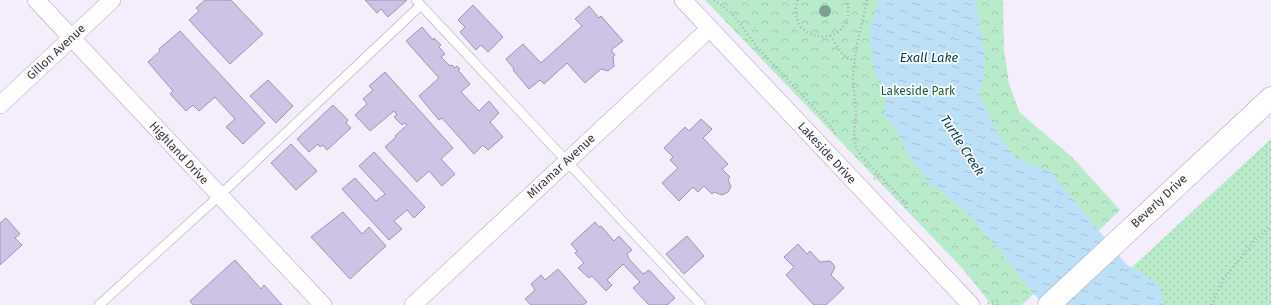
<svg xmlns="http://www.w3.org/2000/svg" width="1271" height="305" font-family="'Fira Sans',sans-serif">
<defs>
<pattern id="grass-dots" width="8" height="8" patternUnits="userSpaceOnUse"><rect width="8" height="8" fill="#b8ebca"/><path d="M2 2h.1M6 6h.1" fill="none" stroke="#9fcaaf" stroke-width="1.8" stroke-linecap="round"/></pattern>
<pattern id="forest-crowns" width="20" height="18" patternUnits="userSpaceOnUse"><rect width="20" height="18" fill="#b8ebca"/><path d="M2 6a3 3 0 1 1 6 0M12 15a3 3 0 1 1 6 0" fill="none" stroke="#9fcaaf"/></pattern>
<pattern id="water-ripples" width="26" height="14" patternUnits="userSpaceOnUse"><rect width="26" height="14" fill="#bbe0f8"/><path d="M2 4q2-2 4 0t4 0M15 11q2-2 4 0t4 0" fill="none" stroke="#a2c1d6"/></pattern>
</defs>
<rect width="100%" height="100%" fill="#f4eefc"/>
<path fill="url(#grass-dots)" d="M 1271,139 L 1271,305 L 1091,305 Z"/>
<path fill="url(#forest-crowns)" d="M 705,0 L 1003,0 L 1004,50 L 1009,84 L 1020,113 L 1073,158 L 1120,210 L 1022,305 L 992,305 L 962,268 Z"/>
<path fill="url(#water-ripples)" d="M 880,0 L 976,0 L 985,59 L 983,80 L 979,93 L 999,137 L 1014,156 L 1028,164 L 1049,170 L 1127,265 C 1137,270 1159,281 1162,292 C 1164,296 1162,301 1163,305 L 1043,305 L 994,244 L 968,214 L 940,190 L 929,182 L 909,157 L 896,129 L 884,116 L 886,98 L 876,76 L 871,47 L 870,32 L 875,12 Z"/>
<path fill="#ccc3e5" stroke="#9d94b4" d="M 205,0 L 231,0 L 263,34 L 230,64 L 189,20 L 199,11 L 196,8 Z
M 365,0 L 407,0 L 388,17 L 381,9 L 377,13 Z
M 473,5 L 503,37 L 488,52 L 481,45 L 476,50 L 460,32 L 465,27 L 458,20 Z
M 589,6 L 599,18 L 601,16 L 623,41 L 611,50 L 615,55 L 613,57 L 614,66 L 608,71 L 601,69 L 585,83 L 567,63 L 544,84 L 540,80 L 529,89 L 513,70 L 514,69 L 506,59 L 523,44 L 541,63 L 582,26 L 575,19 Z
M 422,27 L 433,40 L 434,38 L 441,45 L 439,47 L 445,54 L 441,57 L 450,66 L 452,65 L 455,68 L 457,66 L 460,69 L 458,70 L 470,84 L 461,92 L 479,111 L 489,101 L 499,113 L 490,122 L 503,137 L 488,150 L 483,145 L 474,154 L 442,118 L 439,120 L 419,96 L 439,78 L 406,41 Z
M 180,31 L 265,123 L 243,144 L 226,127 L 235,119 L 215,97 L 199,111 L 193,105 L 186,111 L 170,94 L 173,91 L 148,62 L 160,51 L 159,49 Z
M 385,72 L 453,148 L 441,159 L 455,174 L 442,186 L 429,171 L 417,182 L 385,147 L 396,137 L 395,136 L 407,125 L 405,123 L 402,125 L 394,117 L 397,115 L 394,111 L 370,131 L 355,115 L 367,104 L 363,99 L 373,90 L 369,86 Z
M 268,80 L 293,106 L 276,123 L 250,96 Z
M 333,105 L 348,120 L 346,123 L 351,128 L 327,150 L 323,145 L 320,147 L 318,144 L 309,152 L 297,139 Z
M 701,119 L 712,129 L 703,138 L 728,164 L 722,169 L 730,177 L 728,179 L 731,187 L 728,192 L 722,195 L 714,192 L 712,194 L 704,186 L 698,192 L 693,187 L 679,201 L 662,183 L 678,168 L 670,160 L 673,157 L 664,148 L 685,127 L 689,131 Z
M 291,144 L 317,171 L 296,190 L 271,163 Z
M 374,152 L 425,207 L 414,218 L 407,210 L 394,221 L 402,229 L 389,240 L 342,189 L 355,178 L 376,201 L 385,194 L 359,166 Z
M 343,212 L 362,234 L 369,227 L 386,246 L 350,279 L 311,237 Z
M 6,218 L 20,234 L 15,238 L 22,245 L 0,265 L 0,223 Z
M 595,222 L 599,227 L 601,226 L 614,241 L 619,236 L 632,250 L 627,254 L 629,259 L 643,274 L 649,270 L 675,298 L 667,305 L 649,305 L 633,288 L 640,282 L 623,264 L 607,280 L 612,285 L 606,291 L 592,276 L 589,278 L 578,268 L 584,263 L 575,253 L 577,251 L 571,244 Z
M 687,236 L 704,256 L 684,274 L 666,254 Z
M 798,244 L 807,254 L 810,251 L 820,262 L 830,261 L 833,264 L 835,267 L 831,275 L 844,288 L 826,305 L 814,305 L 786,275 L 794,267 L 784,257 Z
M 235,260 L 261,289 L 264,285 L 282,305 L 193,305 L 190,301 Z
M 558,269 L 587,302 L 583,305 L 531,305 L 525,299 L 535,290 L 531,284 L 541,275 L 545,280 Z"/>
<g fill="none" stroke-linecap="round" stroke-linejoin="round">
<g stroke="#afa1c2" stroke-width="10">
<path id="service" d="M 416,0 L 701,305
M 99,305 L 219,196 L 421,5"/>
</g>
<g stroke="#afa1c2" stroke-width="18">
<path id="minor" d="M 36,0 L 323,305
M 683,0 L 971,305
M 0,105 L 112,0
M 413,305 L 710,28"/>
</g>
<g stroke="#afa1c2" stroke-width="23">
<path id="tertiary" d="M 1049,305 L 1271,98"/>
</g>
<path stroke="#b1abb9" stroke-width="2.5" stroke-dasharray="1 3" stroke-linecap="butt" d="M 714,0 L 725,8 L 735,17 L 757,47 L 830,125 L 836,135
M 798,0 C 782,45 859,52 847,0
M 867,0 L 856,49 L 853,79 L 856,115 L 854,133 L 856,147 L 862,157 L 881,176
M 830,36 L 843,55 L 855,61
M 874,179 L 881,176 L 905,203 L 907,211
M 988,303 L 997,305
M 1211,305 L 1223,280 L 1253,242 L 1271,226"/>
<use href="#service" stroke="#fff" stroke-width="9"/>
<use href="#minor" stroke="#fff" stroke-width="17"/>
<use href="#tertiary" stroke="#fff" stroke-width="22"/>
</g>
<circle fill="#7ca092" cx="825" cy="11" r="6"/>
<g text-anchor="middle" stroke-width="3.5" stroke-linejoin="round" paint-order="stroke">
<g font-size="12" fill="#393340" stroke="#fff">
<text transform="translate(56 52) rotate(-43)" y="4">Gillon Avenue</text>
<text transform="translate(179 153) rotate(47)" y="4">Highland Drive</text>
<text transform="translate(827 153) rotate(47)" y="4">Lakeside Drive</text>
<text transform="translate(561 166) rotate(-43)" y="4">Miramar Avenue</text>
<text transform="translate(1159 201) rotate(-43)" y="4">Beverly Drive</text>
</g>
<g font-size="12" fill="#1a603c" stroke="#fff">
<text x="918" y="95">Lakeside Park</text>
</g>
<g font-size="13" font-style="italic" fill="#023952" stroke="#fff">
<text x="929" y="62">Exall Lake</text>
<text transform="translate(963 145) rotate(57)" y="5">Turtle Creek</text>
</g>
</g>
</svg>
